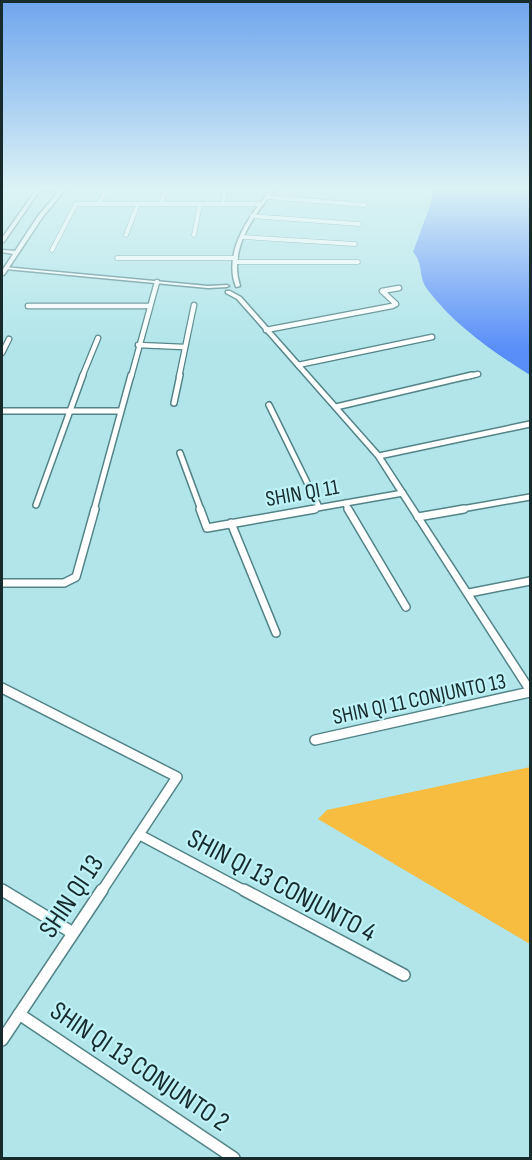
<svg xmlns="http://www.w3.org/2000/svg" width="532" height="1160" font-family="'Sofia Sans Condensed',sans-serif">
<rect width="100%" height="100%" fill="#b1e5e9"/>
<path fill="#f6bd41" d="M 530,767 L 530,944 L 318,819 L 327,810 Z"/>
<path fill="#598ef8" d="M 434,187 L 530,187 L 530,375 C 492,351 455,326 427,289 C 418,277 424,264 413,252 L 430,206 Z"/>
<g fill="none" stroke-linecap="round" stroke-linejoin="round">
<g stroke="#528387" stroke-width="5">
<path id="minor-far5" d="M 364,187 L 376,188
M 2,193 L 7,187
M 267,197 L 365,205
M 99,204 L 107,187
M 161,204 L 166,187
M 223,204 L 226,187
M 252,216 L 359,224
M 126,235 L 138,204
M 194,235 L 200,204
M 242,237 L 355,244
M 52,250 L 76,204 L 261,204
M 117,258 L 236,258
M 236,262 L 358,262"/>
</g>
<g stroke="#528387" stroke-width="7">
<path id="minor-far4" d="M 28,306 L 149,306
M 266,330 L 392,306 L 396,304 L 382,291 L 399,288
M 138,345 L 184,347
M 2,353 L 9,339
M 298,365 L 432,337
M 82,377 L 98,338
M 131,377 L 157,282
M 179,377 L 194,305
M 466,377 L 478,374"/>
</g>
<g stroke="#528387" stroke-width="8">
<path id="minor-far3" d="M 174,403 L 180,375
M 269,405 L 319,507
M 336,407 L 472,375
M 2,411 L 121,411
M 180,453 L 201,510
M 379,456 L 530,424
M 345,503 L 349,510
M 36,505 L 83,375
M 94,510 L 131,375
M 306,510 L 403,493
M 456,510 L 530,497"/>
</g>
<g stroke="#528387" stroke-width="10">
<path id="minor-far2" d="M 200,509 L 207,528 L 315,509
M 348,509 L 406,607
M 418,517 L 464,509
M 231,523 L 276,633
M 2,583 L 64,583 L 76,577 L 95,509
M 469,593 L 530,581"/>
</g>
<g stroke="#528387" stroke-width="12">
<path id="minor-far1" d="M 2,688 L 177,777 L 101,892
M 315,740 L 530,692
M 140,835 L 247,892
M 2,890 L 5,892"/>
</g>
<g stroke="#528387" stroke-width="14">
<path id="minor" d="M 2,890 L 73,933
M 244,890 L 404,975
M 19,1014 L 234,1158
M 2,1040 L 102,890"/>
</g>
<g stroke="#528387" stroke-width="3">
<path id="tertiary" d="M 273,187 L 277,187 C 254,215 228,248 240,286 L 236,287 C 222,251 251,213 273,187 Z
M 4,267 L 208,286 L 227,285 L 229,286 L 227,287 L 208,288 L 6,269 L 4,269 Z
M 226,291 L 230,291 L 241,297 L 381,455 L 530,683 L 530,694 L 527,693 L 376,457 L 237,299 L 226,293 Z"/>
</g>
<g stroke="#528387" stroke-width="3">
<path id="secondary" d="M 38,187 L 67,187 L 42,218 L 4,275 L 2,275 L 2,271 L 13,254 L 2,252 L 2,250 L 15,251 L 38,216 L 60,190 L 40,190 L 4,242 L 2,242 L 2,238 Z"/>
</g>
<use href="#minor-far5" stroke="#fff" stroke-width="4"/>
<use href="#minor-far4" stroke="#fff" stroke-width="4.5"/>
<use href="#minor-far3" stroke="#fff" stroke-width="5"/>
<use href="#minor-far2" stroke="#fff" stroke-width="7"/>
<use href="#minor-far1" stroke="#fff" stroke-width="9"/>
<use href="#minor" stroke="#fff" stroke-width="11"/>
<use href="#tertiary" fill="#fff" fill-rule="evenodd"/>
<use href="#secondary" fill="#fff" fill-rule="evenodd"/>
</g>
<linearGradient id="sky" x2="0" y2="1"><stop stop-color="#6fa5ee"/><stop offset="0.54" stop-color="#dcf3f5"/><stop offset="1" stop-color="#dcf3f5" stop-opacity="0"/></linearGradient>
<rect width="532" height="349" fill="url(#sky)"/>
<g text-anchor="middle" stroke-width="4.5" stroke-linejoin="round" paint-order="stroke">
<g font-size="22" fill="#172b2d" stroke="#bef2f6">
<text transform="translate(302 492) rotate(-10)" y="8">SHIN QI 11</text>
<text transform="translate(419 698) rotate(-12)" y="8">SHIN QI 11 CONJUNTO 13</text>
</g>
<g font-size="27" fill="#172b2d" stroke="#bef2f6">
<text transform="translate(282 885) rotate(28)" y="9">SHIN QI 13 CONJUNTO 4</text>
<text transform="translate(71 896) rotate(-56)" y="9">SHIN QI 13</text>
<text transform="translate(140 1066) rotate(34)" y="9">SHIN QI 13 CONJUNTO 2</text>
</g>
</g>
<rect width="532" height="1160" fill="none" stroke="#172b2d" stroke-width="6"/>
</svg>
